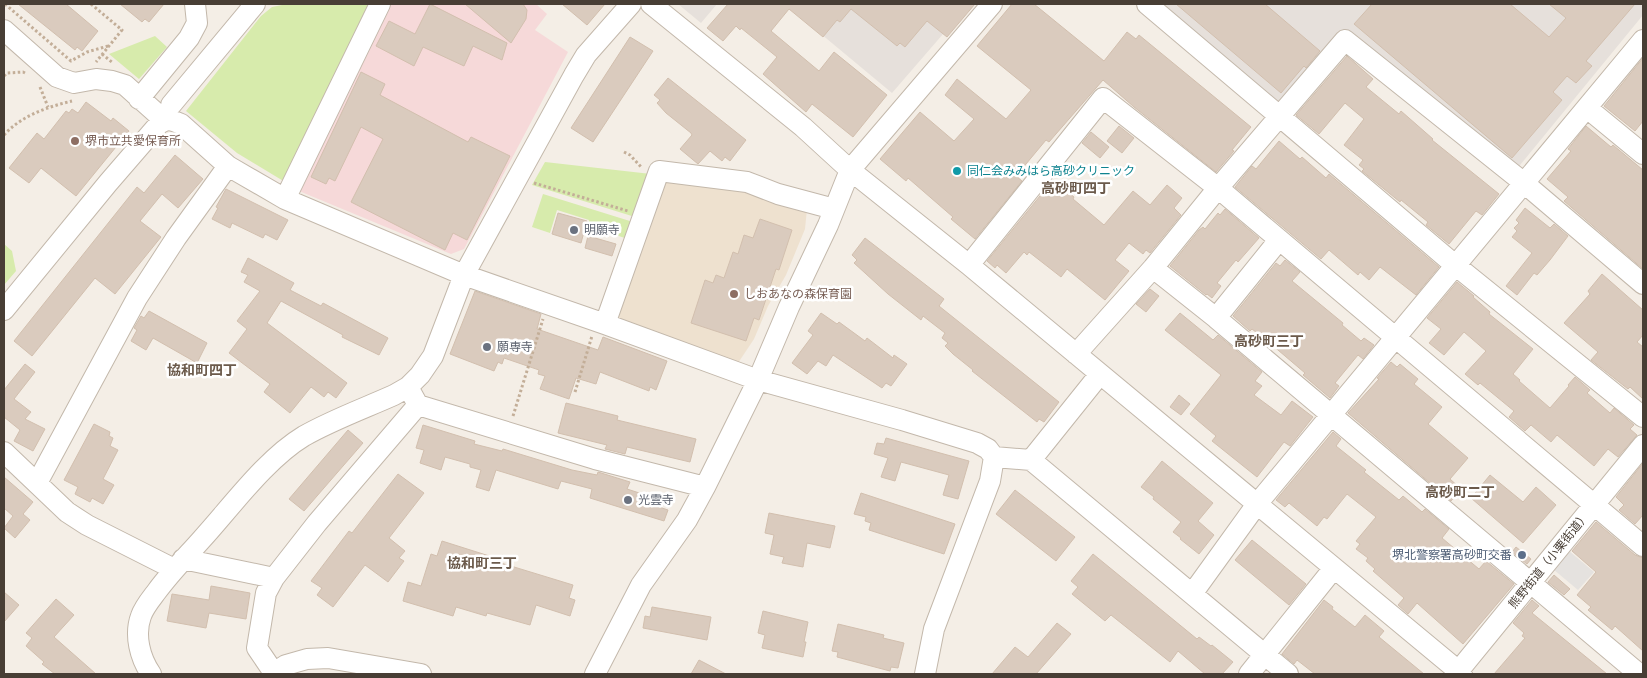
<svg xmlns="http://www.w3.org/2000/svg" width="1647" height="678" font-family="Manrope,'Noto Sans JP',sans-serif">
<rect width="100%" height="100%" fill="#f4eee6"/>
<path fill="#e6e0db" d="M 678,4 L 717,4 L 701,23 Z
M 785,4 L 969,4 L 892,93 Z
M 1160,4 L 1643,4 L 1643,15 L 1516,170 L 1344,30 L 1280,104 Z"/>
<path fill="#eee1cf" d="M 662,182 L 744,185 L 807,209 L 805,229 L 786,275 L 768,306 L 754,339 L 738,363 L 614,319 Z"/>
<path fill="#f6d9d9" d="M 387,4 L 536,4 L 547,14 L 535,30 L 568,52 L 464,249 L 451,254 L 299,191 Z"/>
<path fill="#d7ebac" d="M 287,4 L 370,4 L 285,182 L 237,153 L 186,111 L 261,16 L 272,7 Z
M 155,36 L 167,47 L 139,79 L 109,54 Z
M 545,162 L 651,174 L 635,217 L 532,185 Z
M 543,194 L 633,222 L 628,239 L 588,226 L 589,220 L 557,210 L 550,233 L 532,227 Z
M 4,244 L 12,251 L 16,271 L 4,285 Z"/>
<path fill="#e5e2df" d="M 1569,551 L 1594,572 L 1578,590 L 1553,569 Z"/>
<path fill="#dacbbe" stroke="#d2bfae" d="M 18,4 L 66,4 L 98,31 L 82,51 L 77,47 L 75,50 Z
M 120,4 L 164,4 L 149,22 L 145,19 L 142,22 Z
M 430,4 L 507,43 L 502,60 L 473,46 L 464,66 L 423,47 L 414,66 L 376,46 L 389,21 L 415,34 Z
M 465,4 L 523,4 L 527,10 L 526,19 L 511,43 Z
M 562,4 L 605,4 L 587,25 Z
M 728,4 L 975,4 L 947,37 L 927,21 L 905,47 L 900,43 L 897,46 L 851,9 L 840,22 L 837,20 L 823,37 L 789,9 L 771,31 L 819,71 L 834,52 L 887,95 L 853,137 L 812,104 L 806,112 L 763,74 L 777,57 L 741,28 L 740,30 L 736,26 L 723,41 L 707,28 Z
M 1012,4 L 1034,4 L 1104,61 L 1127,32 L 1136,39 L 1139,35 L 1251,127 L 1232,150 L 1234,151 L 1216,172 L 1134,107 L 1103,80 L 1049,142 L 1046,140 L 1016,176 L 1022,181 L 975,239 L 951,219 L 953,217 L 908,178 L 906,181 L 880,159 L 920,112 L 954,141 L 974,119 L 945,95 L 957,79 L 1006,119 L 1031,90 L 977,46 Z
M 1176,4 L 1265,4 L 1320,51 L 1306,68 L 1304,66 L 1281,93 Z
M 1372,4 L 1510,4 L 1549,37 L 1566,18 L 1549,4 L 1635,4 L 1586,61 L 1592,66 L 1576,83 L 1567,76 L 1553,92 L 1562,100 L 1512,158 L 1354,24 Z
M 630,37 L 653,51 L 593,142 L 571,128 Z
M 1347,56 L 1373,79 L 1366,87 L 1399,114 L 1401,111 L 1433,139 L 1432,140 L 1499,194 L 1482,215 L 1476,211 L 1449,244 L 1426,225 L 1428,222 L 1401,200 L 1400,202 L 1362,171 L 1364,169 L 1359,165 L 1363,160 L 1344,145 L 1364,119 L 1345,103 L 1319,134 L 1296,115 Z
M 1643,58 L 1643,121 L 1635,131 L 1604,106 Z
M 361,72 L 385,84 L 380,95 L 468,142 L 471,137 L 510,156 L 467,240 L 453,233 L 445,250 L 351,202 L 383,139 L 361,127 L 335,181 L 329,178 L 326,184 L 311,177 Z
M 668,78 L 746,140 L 730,161 L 725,157 L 722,161 L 710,151 L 698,164 L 680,149 L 692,135 L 691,133 L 666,113 L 657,103 L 660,100 L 654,95 Z
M 86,102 L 111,121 L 113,118 L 129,131 L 76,196 L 41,168 L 29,183 L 9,168 L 37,133 L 44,139 L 66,111 L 69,113 L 72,109 L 78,113 Z
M 1119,126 L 1134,138 L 1122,153 L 1107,141 Z
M 1586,126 L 1611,147 L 1613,145 L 1643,170 L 1643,269 L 1564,201 L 1568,197 L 1547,179 L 1571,151 L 1568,149 Z
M 1091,132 L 1109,147 L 1100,158 L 1082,143 Z
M 1279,141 L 1300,159 L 1302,157 L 1326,178 L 1329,174 L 1439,267 L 1416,295 L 1380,267 L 1369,280 L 1360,272 L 1358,275 L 1329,250 L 1321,259 L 1235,187 L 1252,166 L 1256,169 Z
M 175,155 L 203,179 L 178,208 L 162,194 L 140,221 L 161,237 L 115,294 L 95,278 L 32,356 L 14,341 L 137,187 L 144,193 Z
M 1053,180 L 1074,197 L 1073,199 L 1104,225 L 1133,191 L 1150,205 L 1167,185 L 1182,198 L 1174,208 L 1181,215 L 1150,253 L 1146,250 L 1143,254 L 1129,243 L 1115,260 L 1129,271 L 1105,300 L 1067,269 L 1061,277 L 1029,252 L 1027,255 L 1024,252 L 1006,273 L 997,265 L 995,268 L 987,261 Z
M 226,189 L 288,220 L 277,240 L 265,234 L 263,238 L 232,223 L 230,228 L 212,219 L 218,208 L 216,207 Z
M 1525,208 L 1550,228 L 1554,224 L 1568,236 L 1550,260 L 1537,275 L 1534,273 L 1517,295 L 1506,286 L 1532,253 L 1512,237 L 1517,231 L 1514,228 L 1519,223 L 1516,220 Z
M 1225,209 L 1259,238 L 1238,262 L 1236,260 L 1217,283 L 1221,286 L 1212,298 L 1207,294 L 1206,295 L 1170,266 L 1199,230 L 1203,227 L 1205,229 L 1218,213 L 1220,215 Z
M 558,213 L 587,221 L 581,243 L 552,234 Z
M 760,219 L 792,230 L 779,270 L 776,269 L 759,320 L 754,318 L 746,341 L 691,323 L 705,280 L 713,283 L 716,275 L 724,278 L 733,252 L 738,254 L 744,235 L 753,238 Z
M 588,236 L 616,244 L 612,256 L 585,248 Z
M 865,238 L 944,299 L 939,306 L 1059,402 L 1044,422 L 1039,419 L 1037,422 L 972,371 L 973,370 L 953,354 L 945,346 L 948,343 L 942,338 L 945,333 L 923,316 L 921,320 L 888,294 L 854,263 L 857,260 L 852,255 Z
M 248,258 L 294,283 L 290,290 L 321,306 L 323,303 L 388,338 L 379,355 L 342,337 L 343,335 L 281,301 L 267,323 L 347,383 L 336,398 L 328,392 L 324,397 L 311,387 L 290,413 L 264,392 L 270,384 L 229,353 L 247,329 L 237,321 L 260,291 L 244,282 L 248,275 L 241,272 Z
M 1285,260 L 1300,272 L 1292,281 L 1343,323 L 1342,325 L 1361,341 L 1364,338 L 1374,345 L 1363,359 L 1358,355 L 1335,383 L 1339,386 L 1330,398 L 1303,375 L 1305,373 L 1265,339 L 1252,329 L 1250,331 L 1233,316 L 1276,263 L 1280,266 Z
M 1602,274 L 1643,310 L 1643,335 L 1637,342 L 1643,347 L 1643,399 L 1630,387 L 1628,389 L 1591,360 L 1598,352 L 1564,323 L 1590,294 L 1588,291 Z
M 1457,282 L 1474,296 L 1473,297 L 1490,312 L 1489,314 L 1533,349 L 1513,374 L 1520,380 L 1519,381 L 1550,408 L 1569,386 L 1568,385 L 1575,377 L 1590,390 L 1587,393 L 1610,413 L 1614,408 L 1634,425 L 1630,429 L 1637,435 L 1618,457 L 1608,449 L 1594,466 L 1557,435 L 1551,442 L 1531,425 L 1525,431 L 1509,417 L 1514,411 L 1480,383 L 1478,385 L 1465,374 L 1486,351 L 1464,332 L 1444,355 L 1429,343 L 1441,329 L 1427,318 Z
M 1150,289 L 1159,296 L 1146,312 L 1136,304 Z
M 475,291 L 541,314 L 537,329 L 598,350 L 603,337 L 667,361 L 656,390 L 650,387 L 649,391 L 600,372 L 596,384 L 576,378 L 569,399 L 540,389 L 545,376 L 538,374 L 539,370 L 504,358 L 502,364 L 498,362 L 494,371 L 450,354 Z
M 149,311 L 207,343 L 197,363 L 153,338 L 146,350 L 131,341 L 137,330 L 134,328 L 141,316 L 144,318 Z
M 821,313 L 837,324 L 839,322 L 865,341 L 867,338 L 893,358 L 894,355 L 907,364 L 891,386 L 886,383 L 882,388 L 833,355 L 826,366 L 818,361 L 807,374 L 792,363 L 813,335 L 808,331 Z
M 1180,313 L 1213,340 L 1218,335 L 1262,372 L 1255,381 L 1262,386 L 1254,395 L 1281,415 L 1292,401 L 1313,417 L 1290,446 L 1284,442 L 1257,477 L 1212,441 L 1216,436 L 1190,414 L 1221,375 L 1165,330 Z
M 1391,362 L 1397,367 L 1400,364 L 1418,379 L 1414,384 L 1442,407 L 1428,424 L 1468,458 L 1450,479 L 1461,489 L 1451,501 L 1348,413 L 1379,379 L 1377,378 Z
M 25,364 L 35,372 L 14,399 L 31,412 L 25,419 L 45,429 L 33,451 L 14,441 L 20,430 L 4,417 L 4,390 Z
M 1179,395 L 1190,404 L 1181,415 L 1170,407 Z
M 566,403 L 618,416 L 617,420 L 696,439 L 690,462 L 627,447 L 625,454 L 605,449 L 607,445 L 558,433 Z
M 94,424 L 110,432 L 109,436 L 113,438 L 110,446 L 118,450 L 103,479 L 114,485 L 103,504 L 92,498 L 90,502 L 75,494 L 78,487 L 64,480 Z
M 423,425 L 475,441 L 474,444 L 502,451 L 503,449 L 572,470 L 597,475 L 598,472 L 630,482 L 627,489 L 661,500 L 659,507 L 668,510 L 664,521 L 590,498 L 592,489 L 561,481 L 558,489 L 496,470 L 489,491 L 476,487 L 481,470 L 470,467 L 470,464 L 445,457 L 441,470 L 420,463 L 424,450 L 416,448 Z
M 348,430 L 363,443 L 304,511 L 289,499 Z
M 1333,432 L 1341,439 L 1336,446 L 1366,470 L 1364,472 L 1399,500 L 1403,496 L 1422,512 L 1425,509 L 1449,529 L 1442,538 L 1479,569 L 1486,561 L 1514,584 L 1463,644 L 1417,603 L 1408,614 L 1398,605 L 1404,598 L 1373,571 L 1375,569 L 1366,561 L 1368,558 L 1356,549 L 1360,544 L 1356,541 L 1376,517 L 1347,494 L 1327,519 L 1324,517 L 1317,526 L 1289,503 L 1285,507 L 1276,500 Z
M 886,438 L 969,461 L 958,499 L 943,495 L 949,475 L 901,462 L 895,481 L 881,477 L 888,458 L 874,454 L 877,443 L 884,444 Z
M 1162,461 L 1213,503 L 1198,521 L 1214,535 L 1199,554 L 1180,539 L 1181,538 L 1173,532 L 1181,522 L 1153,499 L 1154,497 L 1141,487 Z
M 1643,463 L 1643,515 L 1635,524 L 1619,510 L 1624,505 L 1616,497 Z
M 398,474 L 424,493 L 389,538 L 405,551 L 399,558 L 404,561 L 388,582 L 365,565 L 333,607 L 317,595 L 322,588 L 311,581 L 349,531 L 352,533 Z
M 1490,475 L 1523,502 L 1536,487 L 1556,505 L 1523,543 L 1471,498 Z
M 4,477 L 33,502 L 23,514 L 30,520 L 15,538 L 4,528 L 13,516 L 4,508 Z
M 1015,490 L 1075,537 L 1056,561 L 996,514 Z
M 861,493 L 955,524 L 944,554 L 869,530 L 871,523 L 865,521 L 866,517 L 854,514 Z
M 769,513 L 835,526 L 830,548 L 807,543 L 803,567 L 782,563 L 784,557 L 770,554 L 774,535 L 765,533 Z
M 1596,522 L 1635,555 L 1643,558 L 1643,651 L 1615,626 L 1612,630 L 1588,610 L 1591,607 L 1577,595 L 1596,572 L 1572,551 Z
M 1252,540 L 1306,584 L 1289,605 L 1235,560 Z
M 442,541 L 502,560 L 501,563 L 573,585 L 569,598 L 575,600 L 570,616 L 536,605 L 530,625 L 487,613 L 486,616 L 456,607 L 453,616 L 403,601 L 408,582 L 421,586 L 431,554 L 437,556 Z
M 1516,547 L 1531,559 L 1527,564 L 1512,552 Z
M 1093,554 L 1197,639 L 1199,637 L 1211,646 L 1212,645 L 1233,662 L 1222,674 L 1205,674 L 1178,651 L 1170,662 L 1111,615 L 1105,621 L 1072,594 L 1078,587 L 1071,581 Z
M 1554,575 L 1570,589 L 1564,595 L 1548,582 Z
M 211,586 L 250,593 L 246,619 L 209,613 L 206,628 L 167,621 L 172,594 L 209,600 Z
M 4,592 L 19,605 L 4,622 Z
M 56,599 L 74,615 L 54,637 L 96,674 L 55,674 L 42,664 L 44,662 L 26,646 L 32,638 L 26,633 Z
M 1324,600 L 1333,607 L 1332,609 L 1355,627 L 1365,615 L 1384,631 L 1379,637 L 1424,674 L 1315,674 L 1297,660 L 1294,664 L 1282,654 Z
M 1532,600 L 1539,606 L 1532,613 L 1607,674 L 1494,674 L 1525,638 L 1522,636 L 1524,633 L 1513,623 Z
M 652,607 L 711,617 L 707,640 L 643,628 L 645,616 L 650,617 Z
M 763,611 L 808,622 L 804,642 L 806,642 L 803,657 L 762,648 L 765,635 L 758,633 Z
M 1057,623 L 1071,634 L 1036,674 L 992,674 L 1015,647 L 1028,657 Z
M 838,624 L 884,635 L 883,638 L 904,643 L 898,668 L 891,667 L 890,671 L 837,657 L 838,652 L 832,651 Z
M 699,660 L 726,674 L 691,674 Z"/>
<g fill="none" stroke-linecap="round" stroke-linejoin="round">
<g stroke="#c3b8ab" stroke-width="22">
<path id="minor" d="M 651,4 L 803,127 L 850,170 L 969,265 L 1462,674
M 1147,4 L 1455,265 L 1643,417
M 4,30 L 57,77 L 74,83 L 96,79 L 112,81 L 125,85 L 164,120
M 139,99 L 189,38 L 197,23 L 195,4
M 171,105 L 255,4
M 1587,108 L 1643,154
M 285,199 L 380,4
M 969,265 L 1103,98 L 1218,188 L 1643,546
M 1153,268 L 1216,318 L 1639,674
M 4,310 L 108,183 L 159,124 C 167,118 172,120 181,124 L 228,166 L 285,199 L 464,275 L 605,324 L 758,380 L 902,420 L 977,443 L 988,449 L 994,457 L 990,481 L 934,629 L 925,674
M 1216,318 L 1279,240
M 605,324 L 659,171 L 747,182 L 778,194 L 834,209
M 1076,354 L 1153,268 L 1218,188 L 1345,40 L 1524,183 L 1643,284
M 418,405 L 595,459 L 705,487
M 4,452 L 67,512 L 87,525 L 174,569
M 994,457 L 1031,460 L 1288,674
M 1031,460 L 1100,374
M 37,483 L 137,298 L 176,238 L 228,166
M 183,559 L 274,578
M 1192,594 L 1257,504 L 1643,40
M 274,673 L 257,648 L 266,593 L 274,578 L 317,523 L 418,405 L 408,387
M 151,674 C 140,658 134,635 141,616 C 144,607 151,599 157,591 C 171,572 187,556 202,539 C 232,506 266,459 304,436 C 332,420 365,408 394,395 L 408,387 L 420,375 L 433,356 L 464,275 L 574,75 L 586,55 L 631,4
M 272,674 L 286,665 L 307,659 L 328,658 L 421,674
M 595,674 L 641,585 L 687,520 L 705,487 L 758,380 L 789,307 L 828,225 L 850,170 L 992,4
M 1249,674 L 1334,568
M 1456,674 L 1643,445"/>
</g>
<path stroke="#c3ae98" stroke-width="3" stroke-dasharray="2.5 2.5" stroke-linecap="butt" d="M 5,4 L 71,61 L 87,52 L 108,46
M 91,4 L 122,30 L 96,62
M 102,54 L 113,63
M 4,76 L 7,73 L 23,72 L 25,73
M 40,87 L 48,107
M 4,135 C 21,116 47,107 72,101
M 624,152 L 630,155 L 642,168
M 534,183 L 628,211
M 575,392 L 592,336
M 513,416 L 543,319"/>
<use href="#minor" stroke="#fff" stroke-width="20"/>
</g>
<g fill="#8d6e63" stroke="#fff" stroke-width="2">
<circle cx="75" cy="141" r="5"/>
<circle cx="734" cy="294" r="5"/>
</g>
<circle fill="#0f9aa8" stroke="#fff" stroke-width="2" cx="957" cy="171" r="5"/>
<g fill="#6b7280" stroke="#fff" stroke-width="2">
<circle cx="574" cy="230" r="5"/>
<circle cx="487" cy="347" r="5"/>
<circle cx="628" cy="500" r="5"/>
</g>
<circle fill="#5c6f8a" stroke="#fff" stroke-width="2" cx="1522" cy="555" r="5"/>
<g text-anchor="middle" stroke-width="5" stroke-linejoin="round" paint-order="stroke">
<g font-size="12" fill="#785e54" stroke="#fff" text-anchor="start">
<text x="85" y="145">堺市立共愛保育所</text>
<text x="744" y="298">しおあなの森保育園</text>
</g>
<g font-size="12" fill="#0d838f" stroke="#fff" text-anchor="start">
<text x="967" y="175">同仁会みみはら高砂クリニック</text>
</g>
<g font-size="12" fill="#5b616d" stroke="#fff" text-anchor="start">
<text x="584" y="234">明願寺</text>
<text x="497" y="351">願専寺</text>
<text x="638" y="504">光雲寺</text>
</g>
<g font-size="12" fill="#4e5e75" stroke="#fff" text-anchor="end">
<text x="1512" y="559">堺北警察署高砂町交番</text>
</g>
<g font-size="12" fill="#483e35" stroke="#fff">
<text transform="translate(1549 560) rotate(-51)" y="4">熊野街道（小栗街道）</text>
</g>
<g font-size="14" font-weight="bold" fill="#6b5a4b" stroke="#fff">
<text x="1076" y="193">高砂町四丁</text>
<text x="1269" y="346">高砂町三丁</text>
<text x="202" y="375">協和町四丁</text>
<text x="1460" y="497">高砂町二丁</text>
<text x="482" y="568">協和町三丁</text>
</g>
</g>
<rect width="1647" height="678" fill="none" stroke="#483e35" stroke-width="10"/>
</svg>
